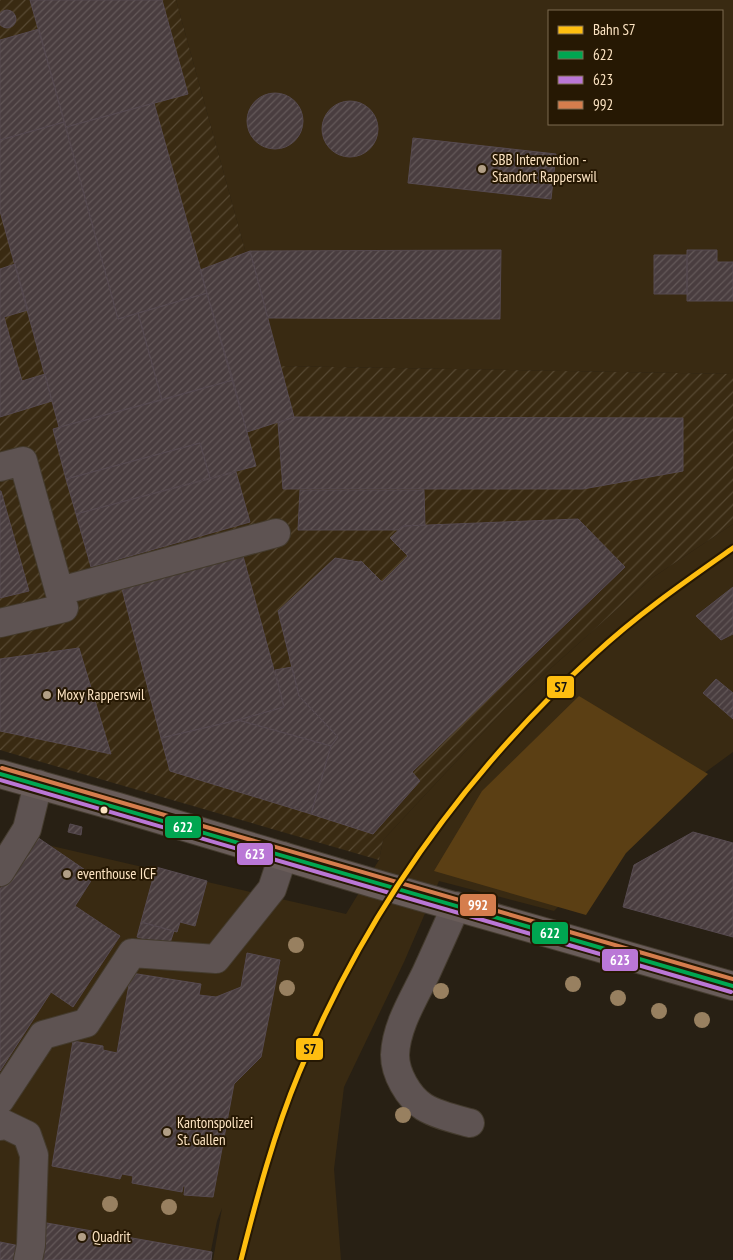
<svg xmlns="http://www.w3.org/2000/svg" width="733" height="1260" font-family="'PT Sans Narrow',sans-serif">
<defs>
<pattern id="industrial-furrows" width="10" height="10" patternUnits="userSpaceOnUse" patternTransform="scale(1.25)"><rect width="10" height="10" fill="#392a12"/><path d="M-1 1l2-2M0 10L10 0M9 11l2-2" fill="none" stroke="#574933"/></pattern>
<pattern id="building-hatch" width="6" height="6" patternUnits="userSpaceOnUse" patternTransform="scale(1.25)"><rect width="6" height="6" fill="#493d3f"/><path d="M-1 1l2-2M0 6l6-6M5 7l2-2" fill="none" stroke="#645959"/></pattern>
</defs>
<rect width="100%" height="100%" fill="#282014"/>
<path fill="#392a12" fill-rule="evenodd" d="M 176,0 L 733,0 L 733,374 L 277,366 ZM 549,11 L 722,11 L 722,124 L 549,124 Z
M 733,524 L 733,752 L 647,815 L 554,911 L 439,881 L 404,962 L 344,1087 L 334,1169 L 341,1260 L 213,1260 L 222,1208 L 217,1221 L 209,1260 L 0,1260 L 0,859 L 13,837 L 346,914 L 379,860 L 383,840 L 505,709 L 652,578 Z"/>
<path fill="url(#industrial-furrows)" d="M 0,0 L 176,0 L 277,366 L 733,374 L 733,524 L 652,578 L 505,709 L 383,840 L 379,860 L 0,750 Z"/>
<path fill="#5b3f14" d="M 579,696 L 708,774 L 626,853 L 586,915 L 434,871 L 482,791 Z"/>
<path fill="url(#building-hatch)" stroke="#564a50" d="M 30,0 L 162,0 L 188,94 L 66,127 Z
M-2 19a9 9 0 1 1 18 0a9 9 0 1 1-18 0Z
M 39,29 L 64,122 L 0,140 L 0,40 Z
M247 121a28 28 0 1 1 56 0a28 28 0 1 1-56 0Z
M322 129a28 28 0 1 1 56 0a28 28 0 1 1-56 0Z
M 154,103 L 207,293 L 118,319 L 66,127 Z
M 64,122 L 118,319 L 138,313 L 162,400 L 59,427 L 0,211 L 0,140 Z
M 413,138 L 556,154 L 551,199 L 408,183 Z
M 501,250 L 500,319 L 268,318 L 250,251 Z
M 687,250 L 717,250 L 717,262 L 733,262 L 733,301 L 687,301 Z
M 250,251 L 294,417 L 247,432 L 200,270 Z
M 654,255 L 687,255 L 687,294 L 654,294 Z
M 15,264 L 28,310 L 4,317 L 22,381 L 45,374 L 52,401 L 0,417 L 0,269 Z
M 207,293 L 233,380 L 162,400 L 138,313 Z
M 233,380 L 256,466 L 210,478 L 200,443 L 66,479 L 53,429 Z
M 294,417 L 683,418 L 683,471 L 583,489 L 283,489 L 278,423 Z
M 200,443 L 210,478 L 76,514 L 66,479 Z
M 236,472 L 250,522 L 91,567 L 76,514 Z
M 300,490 L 424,490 L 425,525 L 403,526 L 398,530 L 298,530 Z
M 0,491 L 1,491 L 29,591 L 0,598 Z
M 578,519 L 625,567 L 412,772 L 420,781 L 373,834 L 311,814 L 331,746 L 338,737 L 299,696 L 278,611 L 335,558 L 359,562 L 361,561 L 382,582 L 408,556 L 390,538 L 403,526 Z
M 243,556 L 284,707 L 238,720 L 161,738 L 122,589 Z
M 733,587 L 733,634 L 721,640 L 696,616 Z
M 79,648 L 111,754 L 0,731 L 0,659 Z
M 292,667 L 299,696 L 338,737 L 331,746 L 238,720 L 284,707 L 275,670 Z
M 716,679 L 733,693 L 733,719 L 703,693 Z
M 238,720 L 331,746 L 311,814 L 170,771 L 161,738 Z
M 70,824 L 82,827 L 81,835 L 68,832 Z
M 693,832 L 733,843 L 733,937 L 623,907 L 634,865 Z
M 34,835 L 94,876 L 75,906 L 120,936 L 73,1007 L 51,992 L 0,1071 L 0,889 Z
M 156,867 L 207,881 L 195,926 L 180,922 L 177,932 L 141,922 Z
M 141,922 L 174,931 L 169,946 L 137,937 Z
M 247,953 L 280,960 L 261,1057 L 234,1084 L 213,1197 L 184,1195 L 185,1186 L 183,1186 L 182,1192 L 132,1183 L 133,1176 L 122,1174 L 120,1179 L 52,1166 L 73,1041 L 103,1046 L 103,1050 L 117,1053 L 131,973 L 201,984 L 199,995 L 216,997 L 241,987 Z
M 41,1222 L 212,1252 L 211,1260 L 34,1260 Z
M 0,1242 L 25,1247 L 22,1260 L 0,1260 Z"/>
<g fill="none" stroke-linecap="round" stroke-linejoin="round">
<g stroke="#443b2e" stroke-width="30">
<path id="minor" d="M 0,467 L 23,461 L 64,608 L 0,623
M 60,591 L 276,533
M 0,872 L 27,829 L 38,784
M 456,906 C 446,929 436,951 426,973 C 414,998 396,1026 395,1055 C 395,1073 408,1097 424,1107 C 437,1115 455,1119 470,1123
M 0,1100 L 43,1035 L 86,1023 L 132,953 L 216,959 L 272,889 L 283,856
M 0,1126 L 4,1124 L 27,1135 L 34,1155 L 31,1245 L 28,1260"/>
</g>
<g stroke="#443b2e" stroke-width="30">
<path id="major" d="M 0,774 L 118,807 L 373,883 L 733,986"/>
</g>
<use href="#minor" stroke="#5e5352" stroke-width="28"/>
<use href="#major" stroke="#695c59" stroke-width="28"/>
<g stroke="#261803" stroke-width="8">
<path id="bus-1" d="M 0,774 L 733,986"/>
</g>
<g stroke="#261803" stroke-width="8">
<path id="bus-2" d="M 0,780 L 731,992"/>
</g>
<g stroke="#261803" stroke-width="8">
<path id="bus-3" d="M 2,768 L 733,979"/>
</g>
<use href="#bus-1" stroke="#00a651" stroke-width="4"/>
<use href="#bus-2" stroke="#ba77d6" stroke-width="4"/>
<use href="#bus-3" stroke="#d57d4d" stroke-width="4"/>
<g stroke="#261803" stroke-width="9">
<path id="rail-1" d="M 241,1260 C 257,1197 274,1133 299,1073 C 366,911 466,772 595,654 C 638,614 686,581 733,548"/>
</g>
<use href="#rail-1" stroke="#febe10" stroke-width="5"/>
</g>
<g fill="#988060">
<circle cx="296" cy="945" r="8"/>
<circle cx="573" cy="984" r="8"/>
<circle cx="287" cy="988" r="8"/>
<circle cx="441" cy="991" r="8"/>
<circle cx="618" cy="998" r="8"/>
<circle cx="659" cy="1011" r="8"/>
<circle cx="702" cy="1020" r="8"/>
<circle cx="403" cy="1115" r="8"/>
<circle cx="110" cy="1204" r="8"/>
<circle cx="169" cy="1207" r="8"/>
</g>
<g fill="#b29f86" stroke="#261803" stroke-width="2">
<circle cx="482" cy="169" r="5"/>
<circle cx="47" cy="695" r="5"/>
<circle cx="67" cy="874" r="5"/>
<circle cx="167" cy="1132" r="5"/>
<circle cx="82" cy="1237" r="5"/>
</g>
<circle fill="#fde4c3" stroke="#261803" stroke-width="2" cx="104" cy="810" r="4.5"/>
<g text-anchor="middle" stroke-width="4" stroke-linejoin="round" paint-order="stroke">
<g font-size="15" fill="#fde4c3" stroke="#261803" text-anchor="start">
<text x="492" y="165">SBB Intervention -<tspan x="492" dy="17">Standort Rapperswil</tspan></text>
<text x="57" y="700">Moxy Rapperswil</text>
<text x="77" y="879">eventhouse ICF</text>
<text x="177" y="1128">Kantonspolizei<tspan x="177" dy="17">St. Gallen</tspan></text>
<text x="92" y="1242">Quadrit</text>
</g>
</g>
<g stroke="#261803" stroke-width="2">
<rect x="546" y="675" width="29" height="24" rx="5" fill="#febe10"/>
<rect x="164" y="815" width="38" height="24" rx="5" fill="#00a651"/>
<rect x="236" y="842" width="38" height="24" rx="5" fill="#ba77d6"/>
<rect x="459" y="893" width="38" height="24" rx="5" fill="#d57d4d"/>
<rect x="531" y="921" width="38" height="24" rx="5" fill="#00a651"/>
<rect x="601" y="948" width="38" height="24" rx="5" fill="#ba77d6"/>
<rect x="295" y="1037" width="29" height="24" rx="5" fill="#febe10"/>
</g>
<g font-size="14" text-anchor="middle" font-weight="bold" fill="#fff">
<text x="183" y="832">622</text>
<text x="255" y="859">623</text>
<text x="478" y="910">992</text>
<text x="550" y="938">622</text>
<text x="620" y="965">623</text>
</g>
<g font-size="14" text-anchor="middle" font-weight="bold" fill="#111">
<text x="561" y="692">S7</text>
<text x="310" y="1054">S7</text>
</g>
<rect x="548" y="10" width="175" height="115" fill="#261803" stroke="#7c6a50"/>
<rect x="558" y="26" width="25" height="8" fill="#febe10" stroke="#7c6a50"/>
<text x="593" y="35" font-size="15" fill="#fde4c3">Bahn S7</text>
<rect x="558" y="51" width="25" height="8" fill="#00a651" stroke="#7c6a50"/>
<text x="593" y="60" font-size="15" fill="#fde4c3">622</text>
<rect x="558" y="76" width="25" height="8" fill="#ba77d6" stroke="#7c6a50"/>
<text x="593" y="85" font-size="15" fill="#fde4c3">623</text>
<rect x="558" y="101" width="25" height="8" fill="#d57d4d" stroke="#7c6a50"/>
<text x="593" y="110" font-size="15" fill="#fde4c3">992</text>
</svg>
